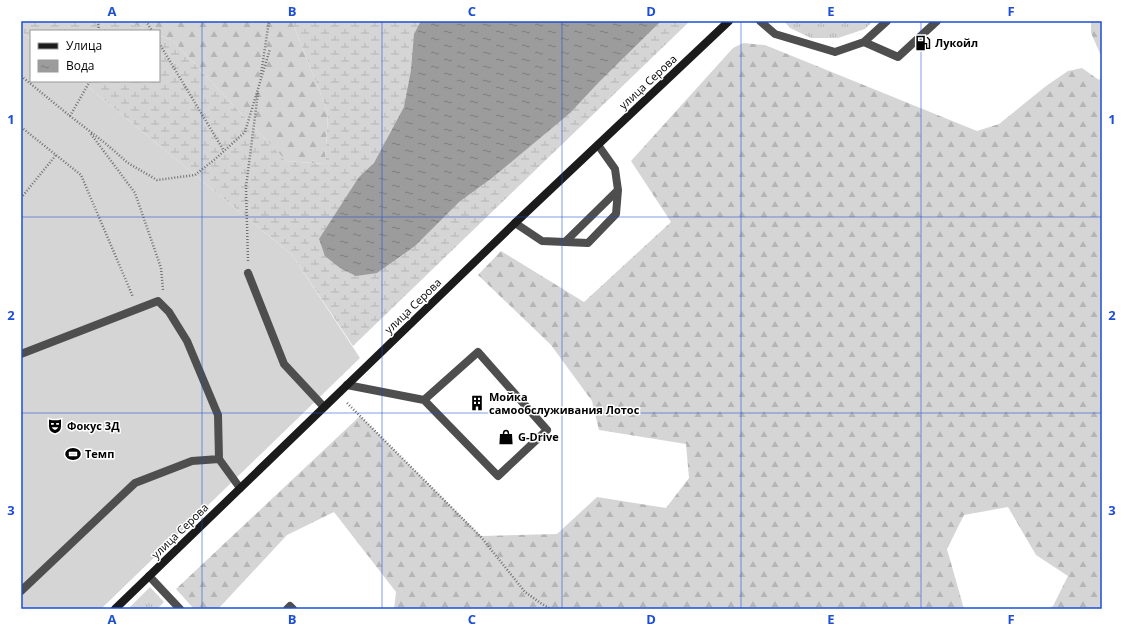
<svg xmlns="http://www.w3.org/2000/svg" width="1123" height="630" font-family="'Open Sans',sans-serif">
<defs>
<pattern id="grass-tufts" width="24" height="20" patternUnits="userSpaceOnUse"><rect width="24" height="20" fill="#d5d5d5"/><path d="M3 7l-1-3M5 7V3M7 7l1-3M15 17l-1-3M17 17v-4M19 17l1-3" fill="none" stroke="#b5b5b5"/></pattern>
<pattern id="forest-firs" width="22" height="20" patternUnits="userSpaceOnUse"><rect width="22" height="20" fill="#d5d5d5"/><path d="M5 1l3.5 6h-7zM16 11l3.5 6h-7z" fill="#b5b5b5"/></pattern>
<pattern id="wetland-marsh" width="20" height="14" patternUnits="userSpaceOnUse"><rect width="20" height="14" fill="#d5d5d5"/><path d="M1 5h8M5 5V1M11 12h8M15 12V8" fill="none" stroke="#b5b5b5"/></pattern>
<pattern id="water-ripples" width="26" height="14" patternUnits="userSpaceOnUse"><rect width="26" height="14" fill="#9c9c9c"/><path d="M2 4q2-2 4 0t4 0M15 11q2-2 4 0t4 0" fill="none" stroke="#7d7d7d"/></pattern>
</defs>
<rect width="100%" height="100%" fill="#fff"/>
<path fill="url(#grass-tufts)" d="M 784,21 L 873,21 L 865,29 L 838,38 L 811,38 L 790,28 Z
M 150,587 L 164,602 L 157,609 L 128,609 Z"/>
<path fill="url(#forest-firs)" d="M 126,21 L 292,21 L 328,113 L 325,164 L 286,161 L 173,41 L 159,35 L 159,31 L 149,31 Z
M 1091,21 L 1102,21 L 1102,58 L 1091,33 Z
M 743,43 L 765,45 L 977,131 L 999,124 L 1046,86 L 1068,71 L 1082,68 L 1099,80 L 1102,76 L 1102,609 L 1047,609 L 1053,606 L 1068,576 L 1036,555 L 1008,507 L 964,515 L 947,549 L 964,609 L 394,609 L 396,592 L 334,512 L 287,535 L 218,609 L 194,609 L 176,589 L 360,416 L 481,536 L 557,534 L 597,497 L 666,508 L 689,478 L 686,444 L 599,430 L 592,401 L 551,345 L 478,275 L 501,251 L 584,302 L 671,222 L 631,161 L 733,48 Z"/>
<path fill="url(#wetland-marsh)" d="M 21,21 L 126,21 L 149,31 L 31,31 L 31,40 L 21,31 Z
M 292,21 L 690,21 L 353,346 L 292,255 L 81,81 L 159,81 L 159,35 L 173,41 L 286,161 L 325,164 L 328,113 Z"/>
<path fill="#d5d5d5" d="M 21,31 L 31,40 L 31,81 L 81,81 L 292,255 L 360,358 L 101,609 L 21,609 Z"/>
<path fill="url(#water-ripples)" d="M 421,21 L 661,21 L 599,82 L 570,113 L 492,178 L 459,202 L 415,246 L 377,273 L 356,276 L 340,268 L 325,256 L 319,239 L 359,177 L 374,163 L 404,107 L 411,70 L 414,34 Z"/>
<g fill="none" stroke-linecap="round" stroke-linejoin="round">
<path stroke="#707070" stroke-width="2.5" stroke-dasharray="1 2" stroke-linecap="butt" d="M 98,21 L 99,31
M 146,21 L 152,31
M 159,43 L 224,151
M 261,74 L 269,21
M 21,76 L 70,116 L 105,143 L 128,163 L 157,180 L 195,175 L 214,160 L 245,132 L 270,49
M 70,116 L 90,81
M 21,127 L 81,175 L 133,297
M 91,134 L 135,193 L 161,268 L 163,290
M 21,198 L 56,155
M 248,261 L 246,187 L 258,93
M 347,403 L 481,537 L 525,592 L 542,604 L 551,609"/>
<path stroke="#4e4e4e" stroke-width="8" d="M 760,21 L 775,34 L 835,52 L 864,42 L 887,21
M 864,42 L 898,57 L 937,21
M 515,223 L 542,241 L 565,242 L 618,190 L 615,169 L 598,145
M 565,242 L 588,243 L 616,214 L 618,190
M 248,273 L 284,364 L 324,407
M 21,354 L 158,301 L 169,312 L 187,341 L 218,415 L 219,459
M 347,385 L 424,400 L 498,476 L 547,430 L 478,352 L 424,400
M 149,576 L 180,609
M 21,591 L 135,483 L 192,461 L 219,459 L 240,488
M 287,609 L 290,606 L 293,609"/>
<path stroke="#1b1b1b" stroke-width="8" d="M 115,609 L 515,223 L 729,21"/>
</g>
<path fill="none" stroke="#1d4ed8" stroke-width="1" stroke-opacity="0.55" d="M 202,21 L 202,609M 382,21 L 382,609M 562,21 L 562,609M 741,21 L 741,609M 921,21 L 921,609M 21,217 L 1102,217M 21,413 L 1102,413"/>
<defs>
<g id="fuel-bare" transform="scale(1.2)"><path d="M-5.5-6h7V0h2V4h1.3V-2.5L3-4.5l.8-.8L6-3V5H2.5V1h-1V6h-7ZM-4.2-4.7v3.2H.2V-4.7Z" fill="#000" stroke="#fff" stroke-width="2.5" paint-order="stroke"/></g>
<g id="building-bare" transform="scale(1.2)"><path d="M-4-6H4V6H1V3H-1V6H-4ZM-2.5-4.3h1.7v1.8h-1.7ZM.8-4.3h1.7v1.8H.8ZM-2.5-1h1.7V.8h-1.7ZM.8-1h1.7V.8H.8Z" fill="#000" stroke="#fff" stroke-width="2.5" paint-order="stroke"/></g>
<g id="theatre-bare" transform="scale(1.2)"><path d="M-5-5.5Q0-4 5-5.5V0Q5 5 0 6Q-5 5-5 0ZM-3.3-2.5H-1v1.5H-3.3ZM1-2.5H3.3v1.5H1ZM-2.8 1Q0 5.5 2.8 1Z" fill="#000" stroke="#fff" stroke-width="2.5" paint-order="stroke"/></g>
<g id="shop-bare" transform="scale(1.2)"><path d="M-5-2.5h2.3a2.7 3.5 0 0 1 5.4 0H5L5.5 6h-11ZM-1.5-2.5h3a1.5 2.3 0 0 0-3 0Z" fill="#000" stroke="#fff" stroke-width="2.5" paint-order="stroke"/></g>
<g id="stadium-bare" transform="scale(1.2)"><path d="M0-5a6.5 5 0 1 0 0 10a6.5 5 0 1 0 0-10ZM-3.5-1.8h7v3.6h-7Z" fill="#000" stroke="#fff" stroke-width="2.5" paint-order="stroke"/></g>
</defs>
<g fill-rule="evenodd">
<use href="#fuel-bare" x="923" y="43"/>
<use href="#building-bare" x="477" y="403"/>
<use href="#theatre-bare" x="55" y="426"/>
<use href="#shop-bare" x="506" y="437"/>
<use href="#stadium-bare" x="73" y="454"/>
</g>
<g text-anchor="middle" stroke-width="3" stroke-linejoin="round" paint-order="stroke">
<g font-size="11" font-weight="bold" fill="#000" stroke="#fff" text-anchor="start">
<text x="935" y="47">Лукойл</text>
<text x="489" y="401">Мойка<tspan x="489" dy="13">самообслуживания Лотос</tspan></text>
<text x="67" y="430">Фокус 3Д</text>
<text x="518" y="441">G-Drive</text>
<text x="85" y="458">Темп</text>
</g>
<g font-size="11" fill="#000" stroke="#fff">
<text transform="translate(648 82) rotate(-43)" y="4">улица Серова</text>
<text transform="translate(413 306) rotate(-44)" y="4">улица Серова</text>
<text transform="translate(180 531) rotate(-44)" y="4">улица Серова</text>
</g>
</g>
<rect width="1123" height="630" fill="none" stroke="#ffffff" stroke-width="44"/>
<rect x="30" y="30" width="130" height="52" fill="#ffffff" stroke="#999999"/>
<rect x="38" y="43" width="20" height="6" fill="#1b1b1b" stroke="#999999"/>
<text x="66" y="50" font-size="12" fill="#000000">Улица</text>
<rect x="38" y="60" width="20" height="12" fill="url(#water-ripples)" stroke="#999999"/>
<text x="66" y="70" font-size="12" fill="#000000">Вода</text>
<rect x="22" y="22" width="1079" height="586" fill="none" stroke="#1d4ed8" stroke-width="1.5"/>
<g font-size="13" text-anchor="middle" font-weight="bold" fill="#1d4ed8">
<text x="112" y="16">A</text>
<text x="292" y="16">B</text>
<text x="472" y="16">C</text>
<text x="651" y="16">D</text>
<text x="831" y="16">E</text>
<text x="1011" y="16">F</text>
<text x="11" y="124">1</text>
<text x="1112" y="124">1</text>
<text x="11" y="320">2</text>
<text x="1112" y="320">2</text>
<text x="11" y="515">3</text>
<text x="1112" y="515">3</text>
<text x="112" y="624">A</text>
<text x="292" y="624">B</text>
<text x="472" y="624">C</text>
<text x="651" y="624">D</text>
<text x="831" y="624">E</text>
<text x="1011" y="624">F</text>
</g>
</svg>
